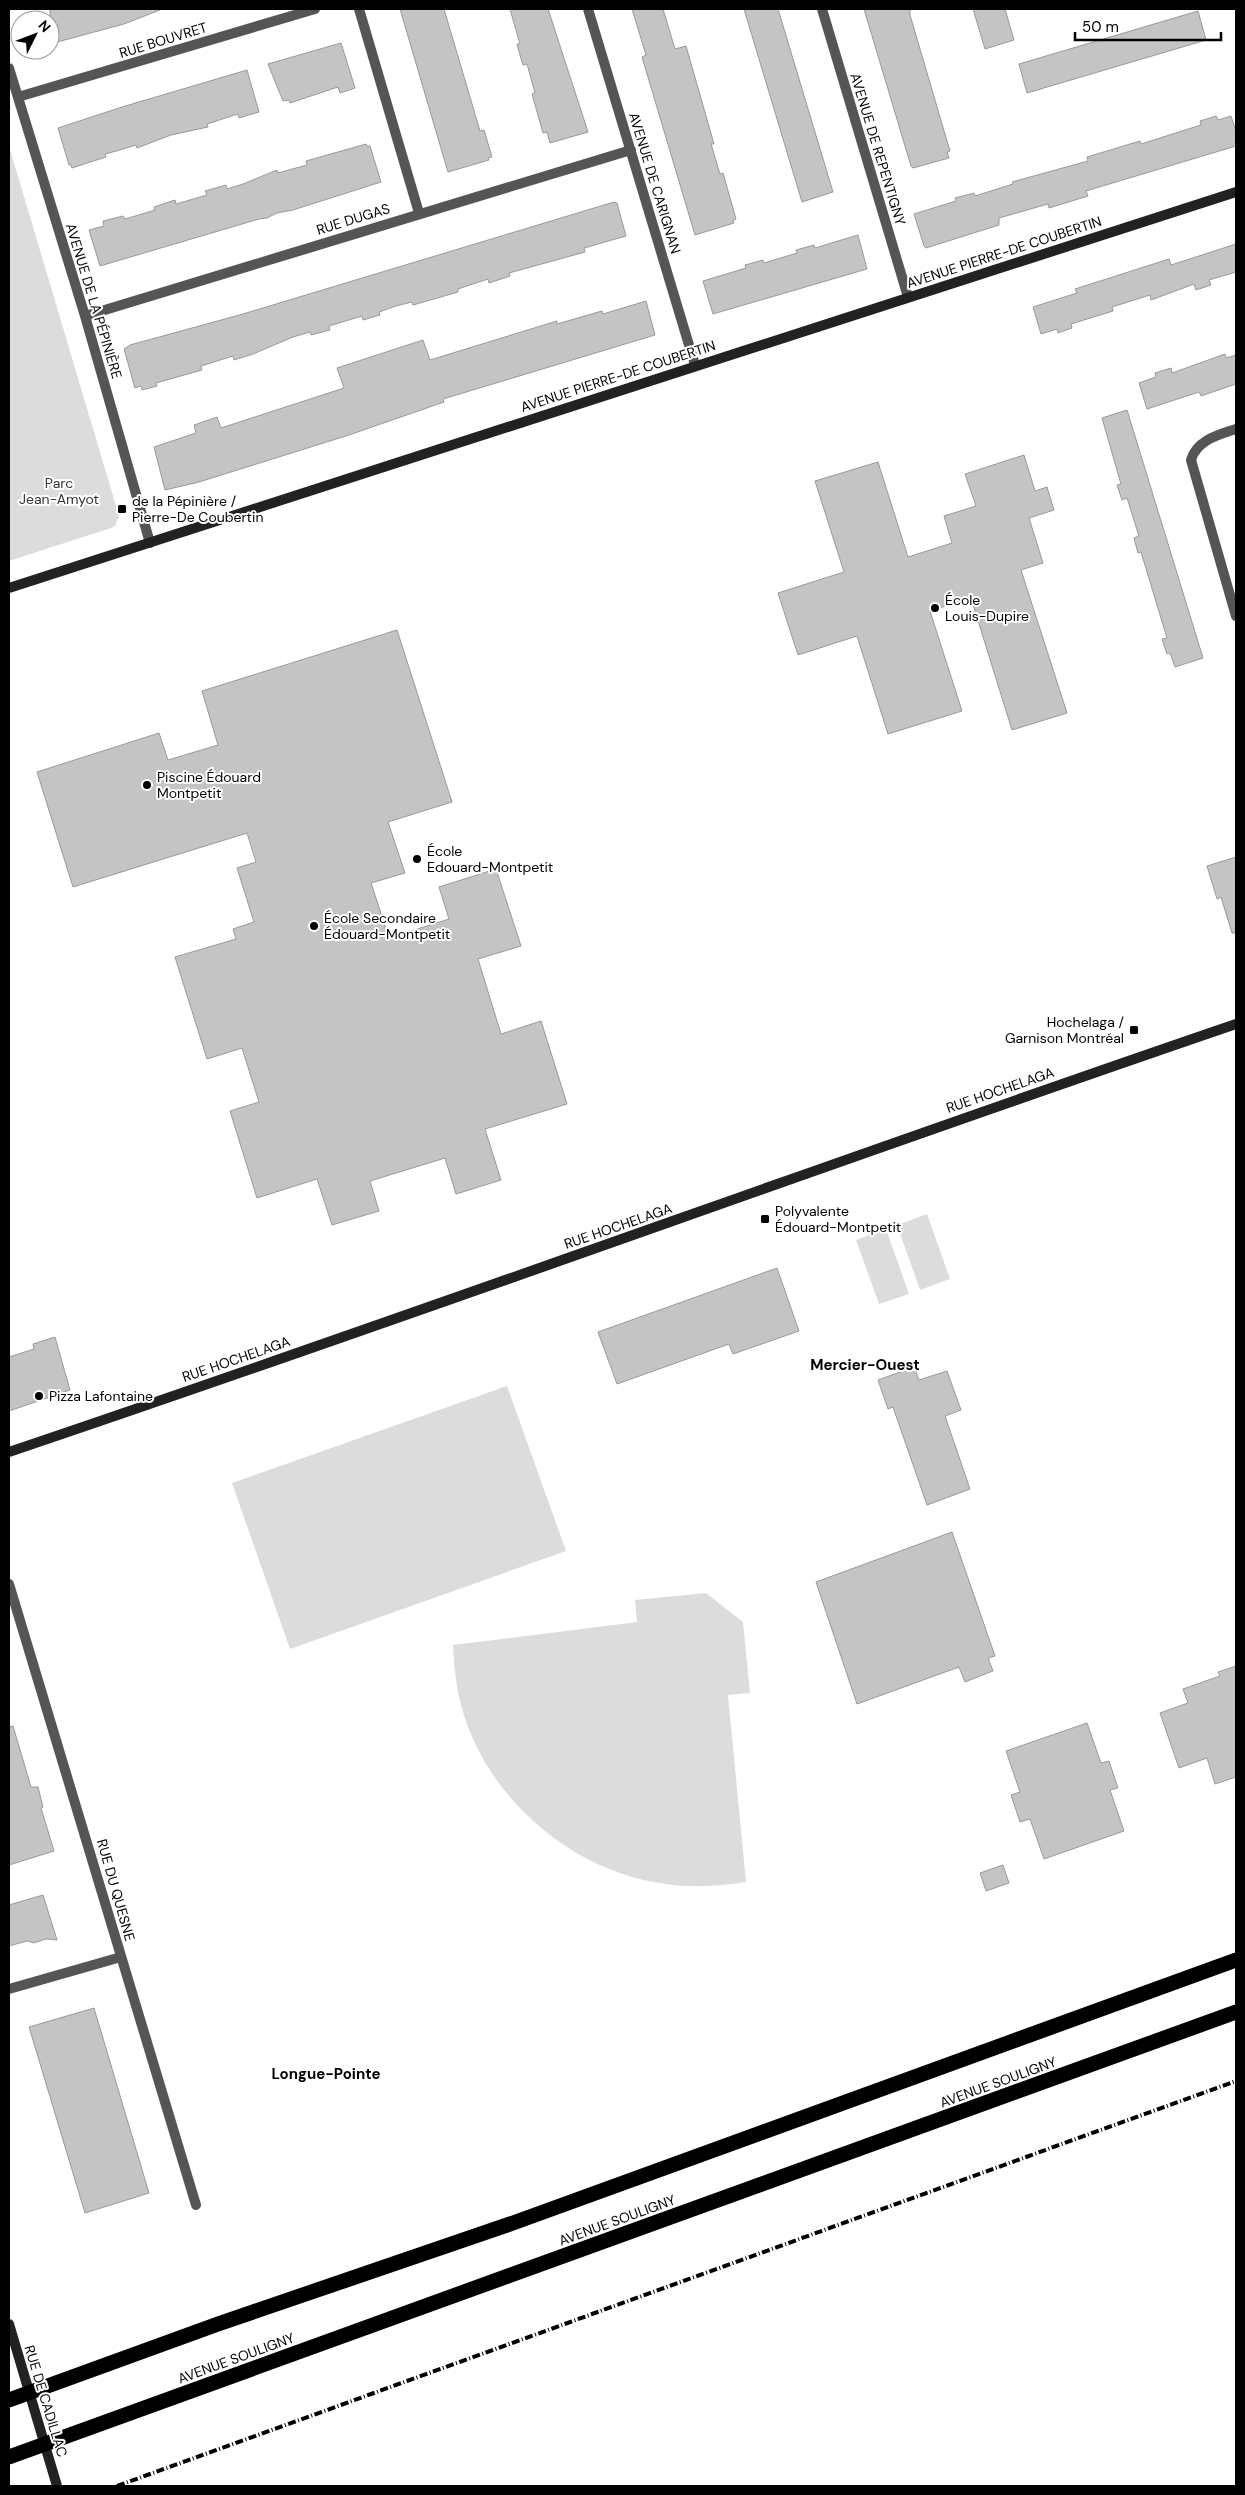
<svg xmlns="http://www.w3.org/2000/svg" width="1245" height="2495" font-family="'DM Sans',sans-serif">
<rect width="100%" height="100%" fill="#fff"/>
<path fill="#dcdcdc" d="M 9,146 L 119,516 L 115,526 L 111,528 L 9,561 Z
M 927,1214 L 950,1279 L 920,1290 L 897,1225 Z
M 886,1229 L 909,1294 L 879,1304 L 856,1240 Z
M 507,1386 L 566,1551 L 290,1649 L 232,1483 Z
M 706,1593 L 743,1622 L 750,1693 L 728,1695 L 746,1882 C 719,1886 693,1888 666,1884 C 572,1872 485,1797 461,1705 C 456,1686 454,1665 453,1645 L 637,1622 L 635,1600 Z"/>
<path fill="#c4c4c4" stroke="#999" d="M 50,9 L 160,9 L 160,10 L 124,24 L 50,44 Z
M 400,9 L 444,9 L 480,131 L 484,130 L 492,157 L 488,158 L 489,160 L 448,172 Z
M 510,9 L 548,9 L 588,132 L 550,143 L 547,132 L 543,133 L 532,94 L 535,93 L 527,64 L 523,65 L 520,55 L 517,44 L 520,44 Z
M 632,9 L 663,9 L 675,49 L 686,46 L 714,144 L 711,144 L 720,174 L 723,173 L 736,219 L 733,220 L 734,223 L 695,235 L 642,57 L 646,55 Z
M 744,9 L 778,9 L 833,192 L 802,202 Z
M 864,9 L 910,9 L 910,15 L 950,151 L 947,152 L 949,158 L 913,168 L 911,166 Z
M 973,9 L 1005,9 L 1014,40 L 985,49 Z
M 1198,11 L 1206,40 L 1027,93 L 1019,64 Z
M 341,43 L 355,88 L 340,93 L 338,87 L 290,103 L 289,100 L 283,101 L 268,64 Z
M 247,70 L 259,112 L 239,118 L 238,114 L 207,124 L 208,127 L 171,135 L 137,148 L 136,145 L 120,150 L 105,154 L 106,157 L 72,168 L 71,165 L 69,165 L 58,128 L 122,107 Z
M 1216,116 L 1218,120 L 1231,116 L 1236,131 L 1236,146 L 1086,191 L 1088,196 L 1049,208 L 1048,204 L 999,218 L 999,225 L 926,248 L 924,246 L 914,214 L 956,201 L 955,198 L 974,193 L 975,196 L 1013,184 L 1012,182 L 1088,161 L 1087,157 L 1140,141 L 1141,144 L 1201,125 L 1200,121 Z
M 366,144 L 367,146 L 370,146 L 381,182 L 293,210 L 277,213 L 267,218 L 259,219 L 100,266 L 89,230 L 104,226 L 103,221 L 123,216 L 125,219 L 155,210 L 154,207 L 175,200 L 176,204 L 207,195 L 205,191 L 226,185 L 227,189 L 243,184 L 277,170 L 278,173 L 307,165 L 306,161 Z
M 614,202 L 617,203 L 626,236 L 584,248 L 585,252 L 509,273 L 510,276 L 489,283 L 488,279 L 458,289 L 458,292 L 413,305 L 412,302 L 396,306 L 379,312 L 380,315 L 363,320 L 362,316 L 329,326 L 330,330 L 311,335 L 310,332 L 293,337 L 253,354 L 234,360 L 233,356 L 201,366 L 202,370 L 156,383 L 157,386 L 142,390 L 141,386 L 135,388 L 124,349 L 130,345 L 243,314 Z
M 858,235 L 867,269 L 713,314 L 703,281 L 746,268 L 745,265 L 763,260 L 764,263 L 797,253 L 796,250 L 807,247 L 814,245 L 815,248 Z
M 1236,244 L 1236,272 L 1209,280 L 1211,285 L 1196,290 L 1194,284 L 1151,300 L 1150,295 L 1112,307 L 1113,311 L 1071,324 L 1072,328 L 1058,333 L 1057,329 L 1041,334 L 1033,307 L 1077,293 L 1075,289 L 1169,259 L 1171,265 Z
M 646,301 L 655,335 L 443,399 L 444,402 L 349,435 L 199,482 L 165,490 L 154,447 L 196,433 L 194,425 L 217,417 L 221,428 L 344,388 L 337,368 L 423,340 L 430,360 L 557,321 L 557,324 L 602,311 L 603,314 Z
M 1225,354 L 1226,358 L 1236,355 L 1236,384 L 1201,396 L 1199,392 L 1147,409 L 1139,383 L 1156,377 L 1155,373 L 1171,368 L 1172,373 Z
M 1127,410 L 1203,658 L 1175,667 L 1170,653 L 1167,654 L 1162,639 L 1167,638 L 1141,552 L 1138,553 L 1134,538 L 1139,536 L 1127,498 L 1122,500 L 1117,485 L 1121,484 L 1102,418 Z
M 1024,455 L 1035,491 L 1047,487 L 1054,510 L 1029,518 L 1043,563 L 1021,570 L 1067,713 L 1012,730 L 971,598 L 930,611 L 962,711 L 888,734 L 857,636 L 798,655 L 778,593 L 844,572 L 815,481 L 878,462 L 908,557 L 952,543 L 944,516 L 976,506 L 965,474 Z
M 397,630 L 452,802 L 388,822 L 405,873 L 371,883 L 389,938 L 449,919 L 439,887 L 496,869 L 521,946 L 478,959 L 501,1034 L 541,1021 L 567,1104 L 485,1129 L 501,1180 L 456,1194 L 445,1158 L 370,1181 L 379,1211 L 332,1225 L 317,1179 L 257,1198 L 230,1111 L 259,1102 L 242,1048 L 207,1059 L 175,957 L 236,939 L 233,929 L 254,922 L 237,868 L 256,862 L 247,833 L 73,887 L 37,772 L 159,733 L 168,760 L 218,745 L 202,691 Z
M 1236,857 L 1236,933 L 1232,933 L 1221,897 L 1217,899 L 1207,866 Z
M 777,1268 L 799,1331 L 733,1354 L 729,1344 L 617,1384 L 598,1332 Z
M 55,1337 L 70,1390 L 9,1411 L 9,1357 L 34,1349 L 33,1344 Z
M 914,1367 L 919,1380 L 947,1371 L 961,1410 L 945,1416 L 970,1489 L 927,1505 L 893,1407 L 888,1409 L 878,1380 Z
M 952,1532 L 995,1656 L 988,1658 L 993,1671 L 965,1682 L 959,1667 L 857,1704 L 816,1582 Z
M 1236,1666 L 1236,1777 L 1215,1784 L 1207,1758 L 1179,1768 L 1160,1713 L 1188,1703 L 1183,1689 L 1220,1676 L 1218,1672 Z
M 1087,1723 L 1101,1763 L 1109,1761 L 1118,1788 L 1110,1790 L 1124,1831 L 1044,1859 L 1030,1819 L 1020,1822 L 1011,1795 L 1020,1792 L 1006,1751 Z
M 13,1726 L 31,1787 L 38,1787 L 43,1807 L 41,1808 L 54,1851 L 9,1865 L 9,1727 Z
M 1003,1865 L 1009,1883 L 986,1891 L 980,1873 Z
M 43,1895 L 57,1940 L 46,1939 L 34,1943 L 27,1941 L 9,1946 L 9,1905 Z
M 94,2008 L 149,2193 L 85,2213 L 29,2027 Z"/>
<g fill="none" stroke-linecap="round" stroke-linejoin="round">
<path stroke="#555" stroke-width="10" d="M 359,9 L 419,213
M 588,9 L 695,365
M 822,9 L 908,297
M 9,68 L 85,316 L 150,543
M 18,97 L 315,9
M 85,316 L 631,150
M 1236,429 C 1218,435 1197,440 1191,460 L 1236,616
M 9,1584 L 196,2205
M 9,1989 L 121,1957"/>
<path stroke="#222" stroke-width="10" d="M 9,588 L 1236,192
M 9,1452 C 419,1314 826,1164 1236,1024
M 9,2324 L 57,2486"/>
<path stroke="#000" stroke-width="15" d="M 9,2400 L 218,2324 L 513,2223 L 1236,1960
M 9,2457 L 1236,2012"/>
<path stroke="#000" stroke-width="4" stroke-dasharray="8 2.5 1 2.5" stroke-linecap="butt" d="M 117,2486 L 1236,2081"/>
</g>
<g fill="#000" stroke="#fff" stroke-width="2">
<rect x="117" y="504" width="10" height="10" rx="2.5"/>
<circle cx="935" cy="608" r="5"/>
<circle cx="147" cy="785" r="5"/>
<circle cx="417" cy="859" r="5"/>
<circle cx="314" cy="926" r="5"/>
<rect x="1129" y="1025" width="10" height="10" rx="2.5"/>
<rect x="760" y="1214" width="10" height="10" rx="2.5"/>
<circle cx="39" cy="1396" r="5"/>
</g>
<g text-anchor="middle" stroke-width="4" stroke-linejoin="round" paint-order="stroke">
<g font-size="14" fill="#000" stroke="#fff">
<text transform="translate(163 40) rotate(-17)" y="5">RUE BOUVRET</text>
<text transform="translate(878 149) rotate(73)" y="5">AVENUE DE REPENTIGNY</text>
<text transform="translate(655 183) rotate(73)" y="5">AVENUE DE CARIGNAN</text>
<text transform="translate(353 219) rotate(-17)" y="5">RUE DUGAS</text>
<text transform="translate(1004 252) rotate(-18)" y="5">AVENUE PIERRE-DE COUBERTIN</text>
<text transform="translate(94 301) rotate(73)" y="5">AVENUE DE LA PÉPINIÈRE</text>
<text transform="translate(618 376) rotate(-18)" y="5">AVENUE PIERRE-DE COUBERTIN</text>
<text transform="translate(1000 1090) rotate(-19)" y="5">RUE HOCHELAGA</text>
<text transform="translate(618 1226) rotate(-19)" y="5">RUE HOCHELAGA</text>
<text transform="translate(236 1359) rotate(-19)" y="5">RUE HOCHELAGA</text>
<text transform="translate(116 1890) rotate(74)" y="5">RUE DU QUESNE</text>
<text transform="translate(998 2082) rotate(-20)" y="5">AVENUE SOULIGNY</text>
<text transform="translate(617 2220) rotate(-20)" y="5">AVENUE SOULIGNY</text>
<text transform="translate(236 2358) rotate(-20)" y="5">AVENUE SOULIGNY</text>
<text transform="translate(46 2401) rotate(73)" y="5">RUE DE CADILLAC</text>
</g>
<g font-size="14" fill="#333" stroke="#fff">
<text x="59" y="488">Parc<tspan x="59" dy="16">Jean-Amyot</tspan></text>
</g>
<g font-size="14" fill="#000" stroke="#fff" text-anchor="start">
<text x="132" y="506">de la Pépinière /<tspan x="132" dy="16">Pierre-De Coubertin</tspan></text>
<text x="945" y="605">École<tspan x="945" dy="16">Louis-Dupire</tspan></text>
<text x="157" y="782">Piscine Édouard<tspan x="157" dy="16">Montpetit</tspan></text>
<text x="427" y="856">École<tspan x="427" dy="16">Edouard-Montpetit</tspan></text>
<text x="324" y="923">École Secondaire<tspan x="324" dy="16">Édouard-Montpetit</tspan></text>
<text x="1124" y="1027" text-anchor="end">Hochelaga /<tspan x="1124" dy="16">Garnison Montréal</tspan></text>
<text x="775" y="1216">Polyvalente<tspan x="775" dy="16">Édouard-Montpetit</tspan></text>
<text x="49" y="1401">Pizza Lafontaine</text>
</g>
<g font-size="15" font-weight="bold" fill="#000" stroke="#fff">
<text x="865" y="1370">Mercier-Ouest</text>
<text x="326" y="2079">Longue-Pointe</text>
</g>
</g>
<rect width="1245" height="2495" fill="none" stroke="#000000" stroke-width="20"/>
<g transform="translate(35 35) rotate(48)"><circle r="24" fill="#ffffff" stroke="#999999"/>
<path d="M0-4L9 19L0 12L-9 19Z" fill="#000000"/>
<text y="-8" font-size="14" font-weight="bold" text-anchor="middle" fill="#000000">N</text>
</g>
<path d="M1075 32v8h146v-8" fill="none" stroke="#000000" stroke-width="2.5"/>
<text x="1082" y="32" font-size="15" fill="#000000" stroke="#ffffff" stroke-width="4" paint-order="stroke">50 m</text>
</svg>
